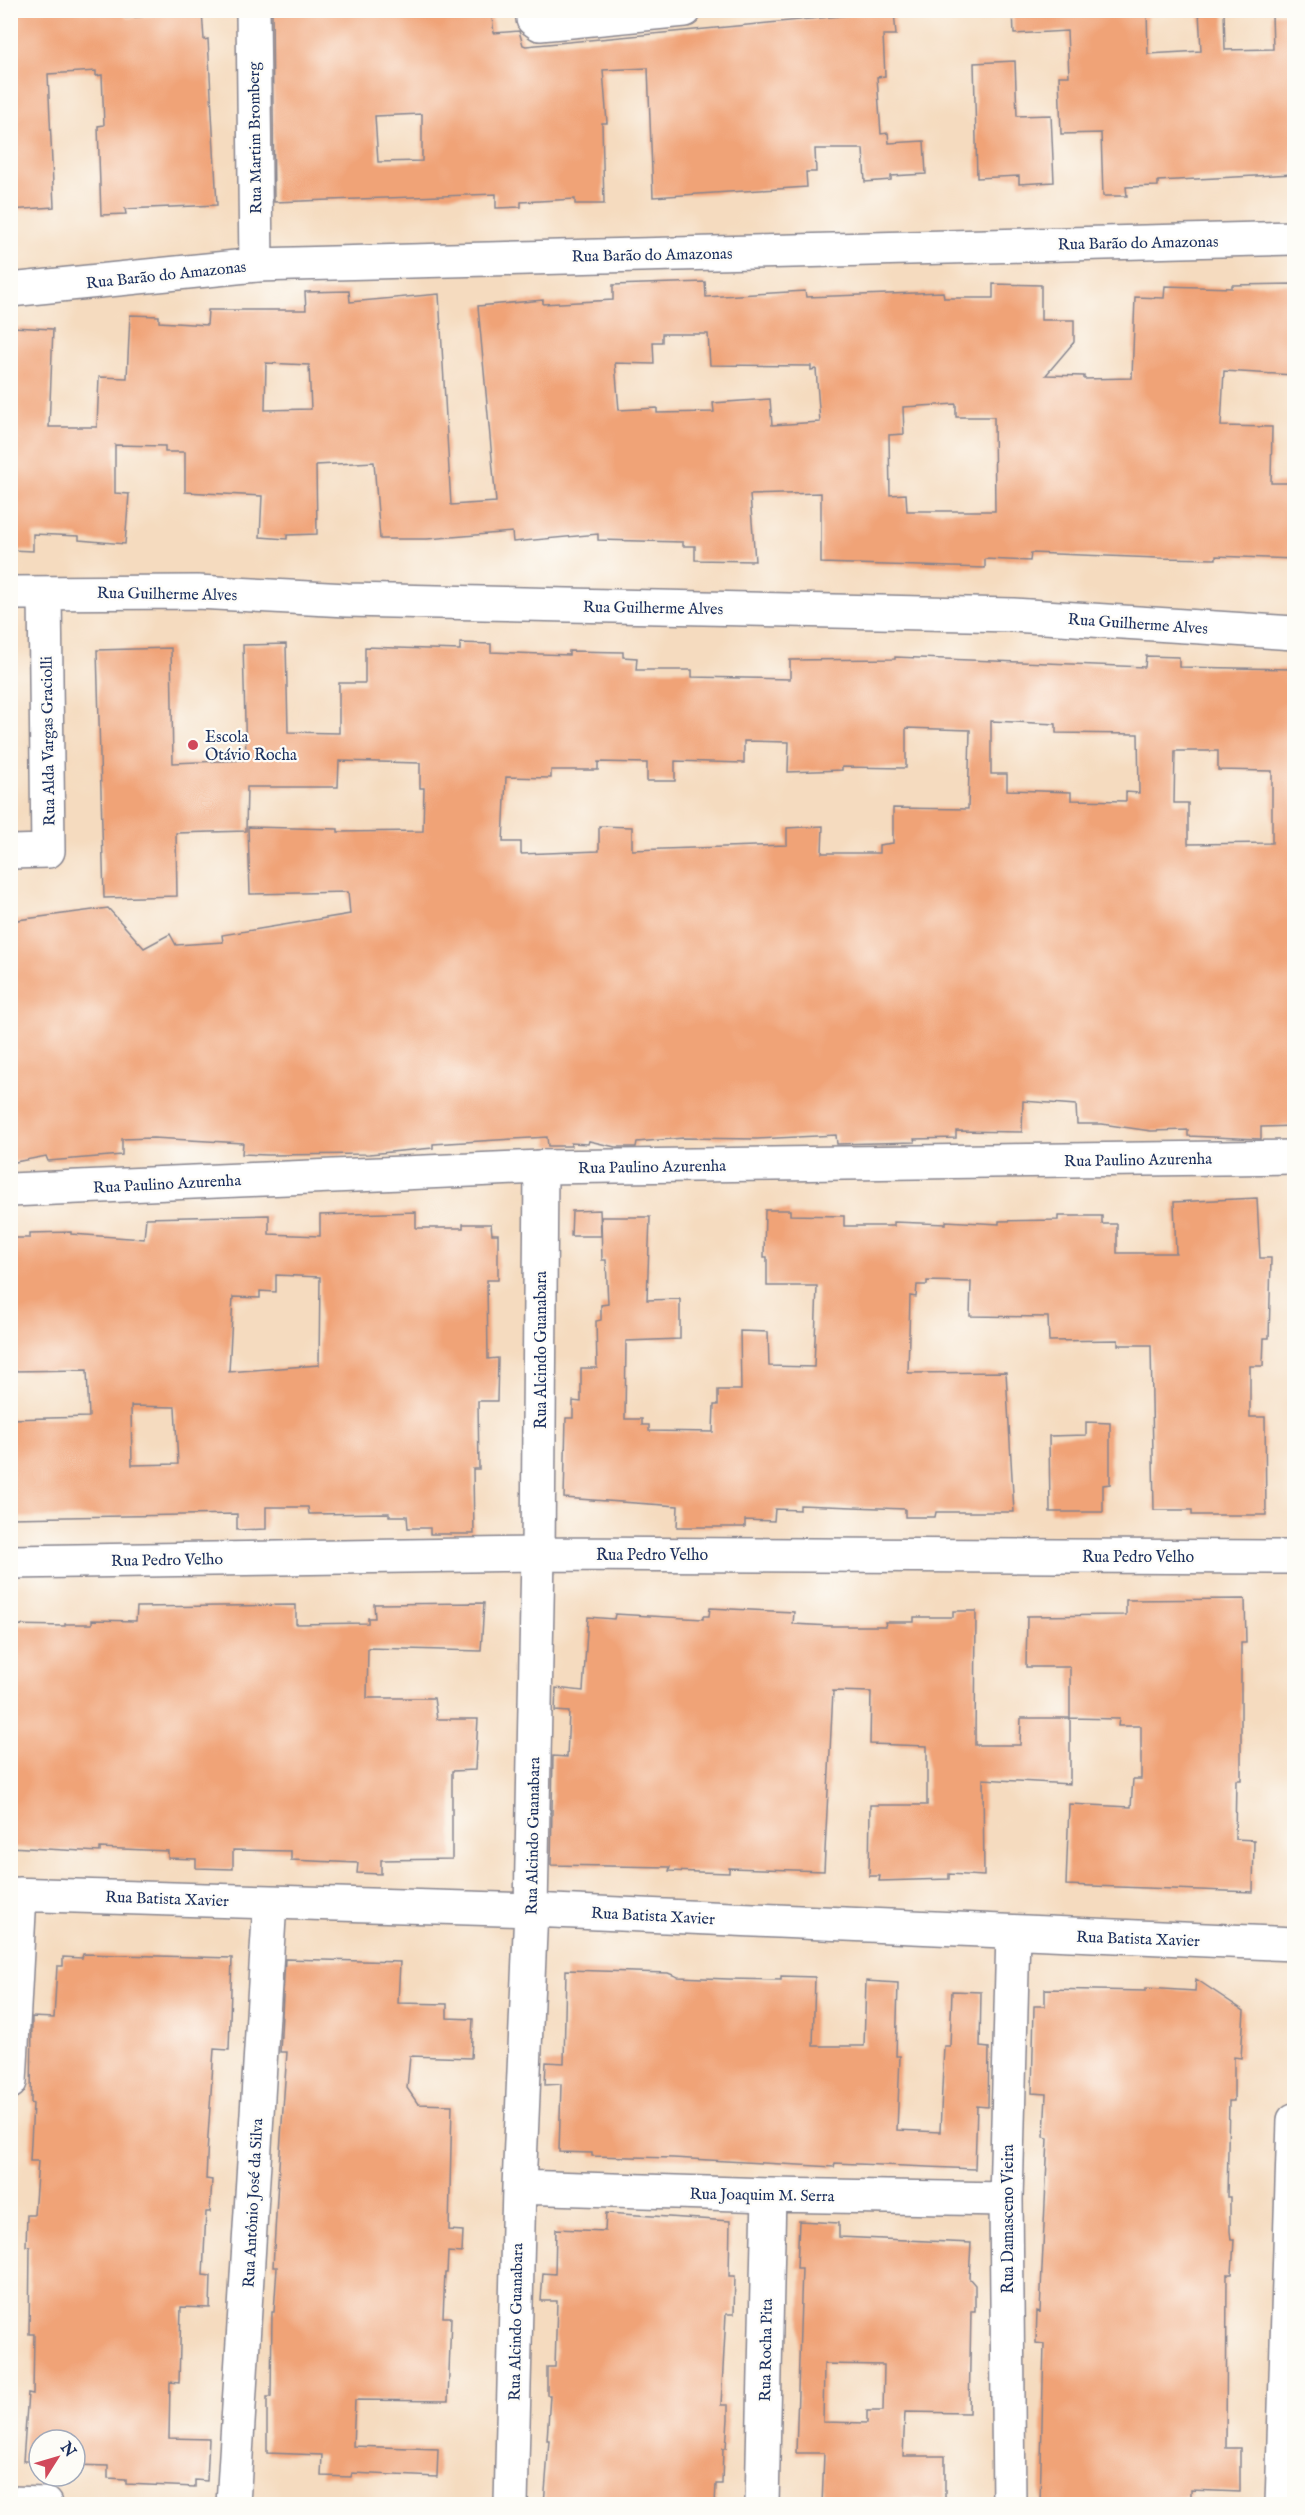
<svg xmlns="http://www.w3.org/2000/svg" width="1305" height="2515" font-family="'IM FELL English',serif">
<rect width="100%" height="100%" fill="#fdfcf7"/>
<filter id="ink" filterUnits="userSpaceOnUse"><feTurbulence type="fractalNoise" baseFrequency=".0167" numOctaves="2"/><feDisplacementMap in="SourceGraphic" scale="12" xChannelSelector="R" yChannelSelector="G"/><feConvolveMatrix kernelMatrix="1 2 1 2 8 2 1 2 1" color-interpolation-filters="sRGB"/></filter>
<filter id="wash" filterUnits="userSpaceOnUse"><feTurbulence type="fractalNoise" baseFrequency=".008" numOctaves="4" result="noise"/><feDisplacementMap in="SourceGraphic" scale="24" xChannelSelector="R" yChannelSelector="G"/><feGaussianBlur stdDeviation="1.35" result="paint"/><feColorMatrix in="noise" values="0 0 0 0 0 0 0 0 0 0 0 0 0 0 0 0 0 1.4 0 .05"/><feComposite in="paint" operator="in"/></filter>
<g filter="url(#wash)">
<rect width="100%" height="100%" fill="#f5dbbf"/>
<g id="blocks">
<path fill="#f0a377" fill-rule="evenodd" d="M 10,10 L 126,10 L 126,18 L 202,11 L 204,40 L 208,39 L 217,205 L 125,209 L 126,214 L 101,215 L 98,126 L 104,125 L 102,75 L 96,76 L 96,71 L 48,74 L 54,207 L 10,210 Z
M 272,10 L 491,10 L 494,33 L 519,31 L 523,45 L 526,46 L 894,11 L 896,35 L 883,35 L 885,76 L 877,77 L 881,134 L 888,133 L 889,143 L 924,141 L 926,174 L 891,176 L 891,180 L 865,182 L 863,149 L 815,149 L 816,172 L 806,172 L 807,187 L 653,197 L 648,68 L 603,70 L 607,123 L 602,123 L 604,204 L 575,204 L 575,199 L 521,202 L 521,207 L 496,208 L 496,194 L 274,202 ZM 422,114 L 422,161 L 378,162 L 375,116 Z
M 1013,10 L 1147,10 L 1148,54 L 1201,51 L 1199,11 L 1224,11 L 1225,50 L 1273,49 L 1272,14 L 1294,13 L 1294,174 L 1158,181 L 1158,186 L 1126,187 L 1127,196 L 1103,196 L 1101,133 L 1061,134 L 1059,76 L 1069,76 L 1067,31 L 1014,34 Z
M 1015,61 L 1017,116 L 1051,115 L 1054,182 L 1019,184 L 1019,176 L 977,178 L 974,63 Z
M 705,282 L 706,297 L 805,291 L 806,297 L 943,292 L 944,298 L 993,298 L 993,284 L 1041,285 L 1041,320 L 1074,320 L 1074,342 L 1046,375 L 1084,376 L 1084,379 L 1132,378 L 1135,297 L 1164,298 L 1165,286 L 1232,288 L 1232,285 L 1294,284 L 1294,375 L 1224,371 L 1221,426 L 1272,427 L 1271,483 L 1294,483 L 1294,559 L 1216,556 L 1216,559 L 1158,558 L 1031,553 L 1030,561 L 985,559 L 985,568 L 821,563 L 821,493 L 750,495 L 755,561 L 695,560 L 695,546 L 683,546 L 683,542 L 598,540 L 598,534 L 513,542 L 512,532 L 427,539 L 380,539 L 374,462 L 316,465 L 317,534 L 287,535 L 287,539 L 260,537 L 262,496 L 185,492 L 185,452 L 165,452 L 165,446 L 115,445 L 115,493 L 129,494 L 125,544 L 79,540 L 79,536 L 33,534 L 33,551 L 10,550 L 12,327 L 53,329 L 49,427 L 97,427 L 99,377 L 127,378 L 130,315 L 159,316 L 159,322 L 207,325 L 208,310 L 306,310 L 305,292 L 349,291 L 350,302 L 439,294 L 451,505 L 496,502 L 478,306 L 543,300 L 543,304 L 613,300 L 613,285 ZM 662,334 L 708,334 L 710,365 L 811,366 L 811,370 L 816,369 L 820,422 L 772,425 L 770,399 L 713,403 L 714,412 L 657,413 L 657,408 L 619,410 L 615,363 L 654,364 L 653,342 L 662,342 ZM 266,363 L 309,365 L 311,409 L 265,410 ZM 956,404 L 956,417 L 994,417 L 995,511 L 907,511 L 906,494 L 890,495 L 889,435 L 904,434 L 903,407 Z
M 460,643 L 491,644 L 491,652 L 569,655 L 569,651 L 623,652 L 623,657 L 637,658 L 636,670 L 692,670 L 692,677 L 790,679 L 790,660 L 895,659 L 895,657 L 1145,667 L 1146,656 L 1179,657 L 1179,667 L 1294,669 L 1294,1126 L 1261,1127 L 1261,1139 L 1188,1136 L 1188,1130 L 1151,1131 L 1102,1124 L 1077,1124 L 1076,1105 L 1023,1101 L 1022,1132 L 956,1131 L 956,1138 L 914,1139 L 915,1142 L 837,1144 L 836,1135 L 757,1139 L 683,1138 L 637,1142 L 636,1147 L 615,1147 L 589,1141 L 588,1144 L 571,1143 L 571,1146 L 548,1146 L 547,1137 L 433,1144 L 433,1148 L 369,1154 L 268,1155 L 242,1154 L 243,1143 L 153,1138 L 122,1139 L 122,1155 L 48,1161 L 46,1156 L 10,1163 L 10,921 L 108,908 L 144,948 L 170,934 L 176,945 L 223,942 L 222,935 L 350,914 L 348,892 L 250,894 L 248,827 L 338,829 L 338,832 L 423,831 L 424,788 L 420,788 L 420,763 L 339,761 L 338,787 L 247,787 L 246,831 L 176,833 L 177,896 L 104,898 L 97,650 L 171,648 L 173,763 L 246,760 L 243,645 L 286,644 L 288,732 L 339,733 L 339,683 L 365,683 L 365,647 L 460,650 ZM 991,721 L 1056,724 L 1056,733 L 1138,734 L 1139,793 L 1126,792 L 1126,801 L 1071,800 L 1071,792 L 1007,790 L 1007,774 L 991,774 ZM 906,728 L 970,730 L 968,809 L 893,808 L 893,843 L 879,845 L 879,853 L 822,853 L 823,826 L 787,828 L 787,845 L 632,850 L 632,827 L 599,826 L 599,851 L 521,854 L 521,842 L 503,842 L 506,777 L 551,778 L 551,770 L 598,770 L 598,762 L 647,763 L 647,781 L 675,781 L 675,761 L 744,763 L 744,741 L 789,742 L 788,772 L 842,770 L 842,767 L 906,768 ZM 1175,751 L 1218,751 L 1218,770 L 1272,771 L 1272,843 L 1188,844 L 1188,803 L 1174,803 Z
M 1257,1198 L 1260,1258 L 1271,1258 L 1269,1338 L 1264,1338 L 1263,1366 L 1250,1366 L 1250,1417 L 1265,1417 L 1266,1515 L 1192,1515 L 1192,1510 L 1154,1510 L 1151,1345 L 1118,1345 L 1118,1340 L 1049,1341 L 1048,1317 L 970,1316 L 971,1282 L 927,1281 L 927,1285 L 917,1285 L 916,1297 L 910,1296 L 908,1373 L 1006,1372 L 1014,1512 L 936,1512 L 935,1517 L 905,1517 L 905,1509 L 800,1505 L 800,1510 L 775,1509 L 774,1521 L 745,1520 L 745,1527 L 677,1527 L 678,1506 L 564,1498 L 566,1418 L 573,1418 L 573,1401 L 581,1402 L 581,1368 L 597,1368 L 596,1321 L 601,1320 L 601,1305 L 608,1304 L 606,1260 L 602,1260 L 601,1217 L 650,1217 L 647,1300 L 680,1299 L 680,1339 L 626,1341 L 625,1419 L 642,1419 L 642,1425 L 649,1425 L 649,1431 L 713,1432 L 714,1405 L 718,1405 L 718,1390 L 741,1390 L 740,1331 L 768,1332 L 769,1366 L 814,1367 L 817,1286 L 767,1286 L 767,1257 L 764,1257 L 765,1210 L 790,1210 L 790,1215 L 844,1216 L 844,1226 L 894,1226 L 894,1222 L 946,1224 L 946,1221 L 999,1224 L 999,1221 L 1058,1220 L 1058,1216 L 1102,1216 L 1102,1224 L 1117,1224 L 1117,1253 L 1176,1253 L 1174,1202 Z
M 600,1210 L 601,1236 L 571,1236 L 572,1211 Z
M 416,1212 L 416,1228 L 463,1228 L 463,1224 L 491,1224 L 492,1234 L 498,1234 L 498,1280 L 487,1280 L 488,1359 L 498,1358 L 497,1401 L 478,1401 L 479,1469 L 473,1469 L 474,1534 L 430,1534 L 430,1528 L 408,1528 L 407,1516 L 389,1516 L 389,1513 L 309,1514 L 308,1507 L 266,1507 L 266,1529 L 237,1530 L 237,1514 L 10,1518 L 10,1419 L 89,1417 L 87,1370 L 10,1371 L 10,1238 L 30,1238 L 30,1233 L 71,1232 L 71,1234 L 144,1239 L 146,1218 L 269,1215 L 269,1234 L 320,1236 L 320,1215 ZM 276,1275 L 320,1277 L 319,1365 L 229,1372 L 233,1297 L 260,1298 L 260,1291 L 276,1292 ZM 131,1406 L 175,1407 L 178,1464 L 132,1465 Z
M 1086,1422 L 1110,1423 L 1110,1484 L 1103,1485 L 1103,1512 L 1050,1512 L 1049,1436 L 1086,1435 Z
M 1245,1599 L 1246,1643 L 1241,1643 L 1241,1780 L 1236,1780 L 1235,1839 L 1254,1840 L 1253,1892 L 1066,1885 L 1069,1804 L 1131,1807 L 1133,1779 L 1141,1779 L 1141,1726 L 1118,1726 L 1119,1719 L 1070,1718 L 1070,1667 L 1026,1667 L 1027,1616 L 1126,1615 L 1126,1600 Z
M 484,1603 L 481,1651 L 368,1648 L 367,1698 L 434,1698 L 437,1719 L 478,1719 L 475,1770 L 452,1771 L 452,1859 L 381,1860 L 381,1874 L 357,1873 L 358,1863 L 291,1860 L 291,1851 L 233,1850 L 233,1869 L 196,1868 L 196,1859 L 168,1858 L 168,1851 L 100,1848 L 100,1852 L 10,1847 L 10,1625 L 65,1626 L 65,1624 L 92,1624 L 92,1620 L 136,1621 L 137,1607 L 296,1605 L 296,1624 L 368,1623 L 368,1618 L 375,1618 L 374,1604 Z
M 710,1608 L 794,1612 L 793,1624 L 831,1626 L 886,1626 L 885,1622 L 914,1622 L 914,1617 L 953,1617 L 953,1611 L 976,1611 L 975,1745 L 1020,1745 L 1021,1718 L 1070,1718 L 1070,1784 L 983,1779 L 984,1876 L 949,1874 L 949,1879 L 879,1881 L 880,1876 L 869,1876 L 870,1805 L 927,1805 L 927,1746 L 870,1744 L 871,1692 L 833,1691 L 824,1871 L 729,1868 L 729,1873 L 669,1871 L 670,1867 L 551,1865 L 553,1756 L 567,1757 L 569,1712 L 555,1711 L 556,1688 L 583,1691 L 588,1617 L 614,1619 L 615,1614 L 703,1619 L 703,1616 L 709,1616 Z
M 83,1954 L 232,1958 L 229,2050 L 214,2049 L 208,2136 L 206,2179 L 212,2180 L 210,2212 L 206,2212 L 203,2275 L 211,2276 L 210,2308 L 181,2307 L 179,2383 L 170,2382 L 169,2438 L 209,2439 L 207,2481 L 195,2480 L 195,2487 L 126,2484 L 126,2479 L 108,2478 L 108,2466 L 75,2465 L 75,2440 L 39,2440 L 39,2461 L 23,2461 L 28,2393 L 33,2394 L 34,2334 L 29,2334 L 30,2247 L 26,2246 L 27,2215 L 34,2215 L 38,2161 L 30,2161 L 33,2104 L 31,2103 L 32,2017 L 54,2018 L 57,1966 L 63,1966 L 63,1957 L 82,1958 Z
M 285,1959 L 400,1962 L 398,2003 L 447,2004 L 447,2018 L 473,2019 L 471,2058 L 410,2056 L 407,2088 L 418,2104 L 452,2105 L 449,2230 L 463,2231 L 462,2253 L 448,2252 L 447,2273 L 445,2273 L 443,2317 L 451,2317 L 448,2401 L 355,2400 L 353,2446 L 438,2449 L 437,2477 L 352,2473 L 351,2477 L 321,2476 L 322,2455 L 267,2453 L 267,2397 L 271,2397 L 272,2312 L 274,2312 L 277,2267 L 273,2267 L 278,2180 L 287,2052 L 280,2052 Z
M 566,1970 L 668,1973 L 678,1977 L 728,1979 L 781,1980 L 781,1976 L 815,1977 L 813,2046 L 864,2046 L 866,1981 L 898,1983 L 896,2056 L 900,2056 L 897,2130 L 940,2132 L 944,2046 L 950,2046 L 952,1991 L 981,1992 L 980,2047 L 989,2048 L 988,2107 L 977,2106 L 975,2169 L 835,2163 L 834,2167 L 673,2158 L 592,2156 L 592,2153 L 559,2152 L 561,2084 L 545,2085 L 546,2062 L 564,2063 Z
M 1196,1979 L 1244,2011 L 1241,2058 L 1234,2057 L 1234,2101 L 1229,2101 L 1227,2197 L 1230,2197 L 1230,2231 L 1231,2240 L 1234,2240 L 1232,2274 L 1227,2274 L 1226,2448 L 1240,2448 L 1240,2492 L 1191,2490 L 1191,2497 L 1175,2497 L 1175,2505 L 1040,2505 L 1044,2344 L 1036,2343 L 1037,2311 L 1040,2312 L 1048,2138 L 1044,2137 L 1046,2094 L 1032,2093 L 1034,2006 L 1045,2006 L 1045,1989 L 1146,1991 L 1146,1988 L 1195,1991 Z
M 606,2213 L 730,2221 L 729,2276 L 735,2276 L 734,2314 L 726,2314 L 721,2405 L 728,2405 L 728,2419 L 726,2448 L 723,2448 L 722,2484 L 716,2484 L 715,2505 L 544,2505 L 549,2440 L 547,2440 L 550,2395 L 547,2395 L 547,2367 L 555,2367 L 557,2301 L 541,2301 L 543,2273 L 555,2274 L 556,2229 L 605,2231 Z
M 799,2221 L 839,2223 L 839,2237 L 971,2243 L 969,2278 L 975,2285 L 975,2311 L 971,2311 L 969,2413 L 905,2412 L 903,2456 L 945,2456 L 945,2500 L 902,2499 L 902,2505 L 822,2505 L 824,2453 L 796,2453 L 802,2268 L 797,2268 ZM 824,2364 L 884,2365 L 883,2411 L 867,2411 L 867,2423 L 823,2422 Z"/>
</g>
</g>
<g filter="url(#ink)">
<use href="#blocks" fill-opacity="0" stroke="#88858e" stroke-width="1.5"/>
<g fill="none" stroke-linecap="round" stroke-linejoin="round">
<g stroke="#88858e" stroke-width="36">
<path id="minor" d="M 253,10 L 256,265
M 533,10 L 533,19 L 540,24 L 685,10
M 10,593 L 197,592 L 347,600 L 1013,615 L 1294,633
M 10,852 L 48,851 L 45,593
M 10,1562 L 538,1554 L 1294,1557
M 10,1894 L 531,1910 L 1294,1944
M 10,2082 L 20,1894
M 519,2187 L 769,2195 L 1006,2199
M 10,2503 L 45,2504
M 233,2504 L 270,1902
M 511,2504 L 519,2187 L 531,1910 L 538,1554 L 541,1167
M 762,2504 L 769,2195
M 1009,2504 L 1006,2199 L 1013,1933
M 1282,2504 L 1294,2120"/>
</g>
<g stroke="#88858e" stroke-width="36">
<path id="tertiary" d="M 10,290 L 256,265 L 1294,238
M 10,1190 L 541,1167 L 1294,1157"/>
</g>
<use href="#minor" stroke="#fff" stroke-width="33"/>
<use href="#tertiary" stroke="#fff" stroke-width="33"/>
</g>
</g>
<circle fill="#d1495b" stroke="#fdfcf7" stroke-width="2" cx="193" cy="745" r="6"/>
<g text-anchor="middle" stroke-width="4.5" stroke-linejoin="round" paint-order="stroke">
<g font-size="16" fill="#1b2f5e" stroke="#fdfcf7">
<text transform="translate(254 138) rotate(-91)" y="6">Rua Martim Bromberg</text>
<text transform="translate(1138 242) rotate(-1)" y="6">Rua Barão do Amazonas</text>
<text transform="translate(652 254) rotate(-1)" y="6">Rua Barão do Amazonas</text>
<text transform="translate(166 274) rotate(-6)" y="6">Rua Barão do Amazonas</text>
<text transform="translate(167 593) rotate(1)" y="6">Rua Guilherme Alves</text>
<text transform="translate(653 607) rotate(1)" y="6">Rua Guilherme Alves</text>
<text transform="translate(1138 623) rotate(4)" y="6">Rua Guilherme Alves</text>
<text transform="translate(47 741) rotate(-91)" y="6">Rua Alda Vargas Graciolli</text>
<text transform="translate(1138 1159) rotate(-1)" y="6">Rua Paulino Azurenha</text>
<text transform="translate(652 1166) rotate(-1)" y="6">Rua Paulino Azurenha</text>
<text transform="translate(167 1183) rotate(-3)" y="6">Rua Paulino Azurenha</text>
<text transform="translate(540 1350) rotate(-90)" y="6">Rua Alcindo Guanabara</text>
<text x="652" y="1560">Rua Pedro Velho</text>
<text x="1138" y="1562">Rua Pedro Velho</text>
<text transform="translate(167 1559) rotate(-1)" y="6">Rua Pedro Velho</text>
<text transform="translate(532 1836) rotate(-89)" y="6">Rua Alcindo Guanabara</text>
<text transform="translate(167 1898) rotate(2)" y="6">Rua Batista Xavier</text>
<text transform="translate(653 1915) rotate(3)" y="6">Rua Batista Xavier</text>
<text transform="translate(1138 1938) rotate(2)" y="6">Rua Batista Xavier</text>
<text transform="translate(762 2194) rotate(1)" y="6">Rua Joaquim M. Serra</text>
<text transform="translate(252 2203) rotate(-87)" y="6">Rua Antônio José da Silva</text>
<text transform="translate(1007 2219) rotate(-90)" y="6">Rua Damasceno Vieira</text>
<text transform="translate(515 2322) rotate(-89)" y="6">Rua Alcindo Guanabara</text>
<text transform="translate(765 2350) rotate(-89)" y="6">Rua Rocha Pita</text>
</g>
<g font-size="16" fill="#1b2f5e" stroke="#fdfcf7" text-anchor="start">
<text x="205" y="742">Escola<tspan x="205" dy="18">Otávio Rocha</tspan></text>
</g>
</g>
<rect width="1305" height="2515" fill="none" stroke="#fdfcf7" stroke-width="36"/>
<g transform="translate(57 2458) rotate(53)"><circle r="28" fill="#fdfcf7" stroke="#a3aaba" stroke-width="1.5"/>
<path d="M0-4.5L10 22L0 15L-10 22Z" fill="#d1495b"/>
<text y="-9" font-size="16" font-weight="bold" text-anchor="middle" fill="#1b2f5e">N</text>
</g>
</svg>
